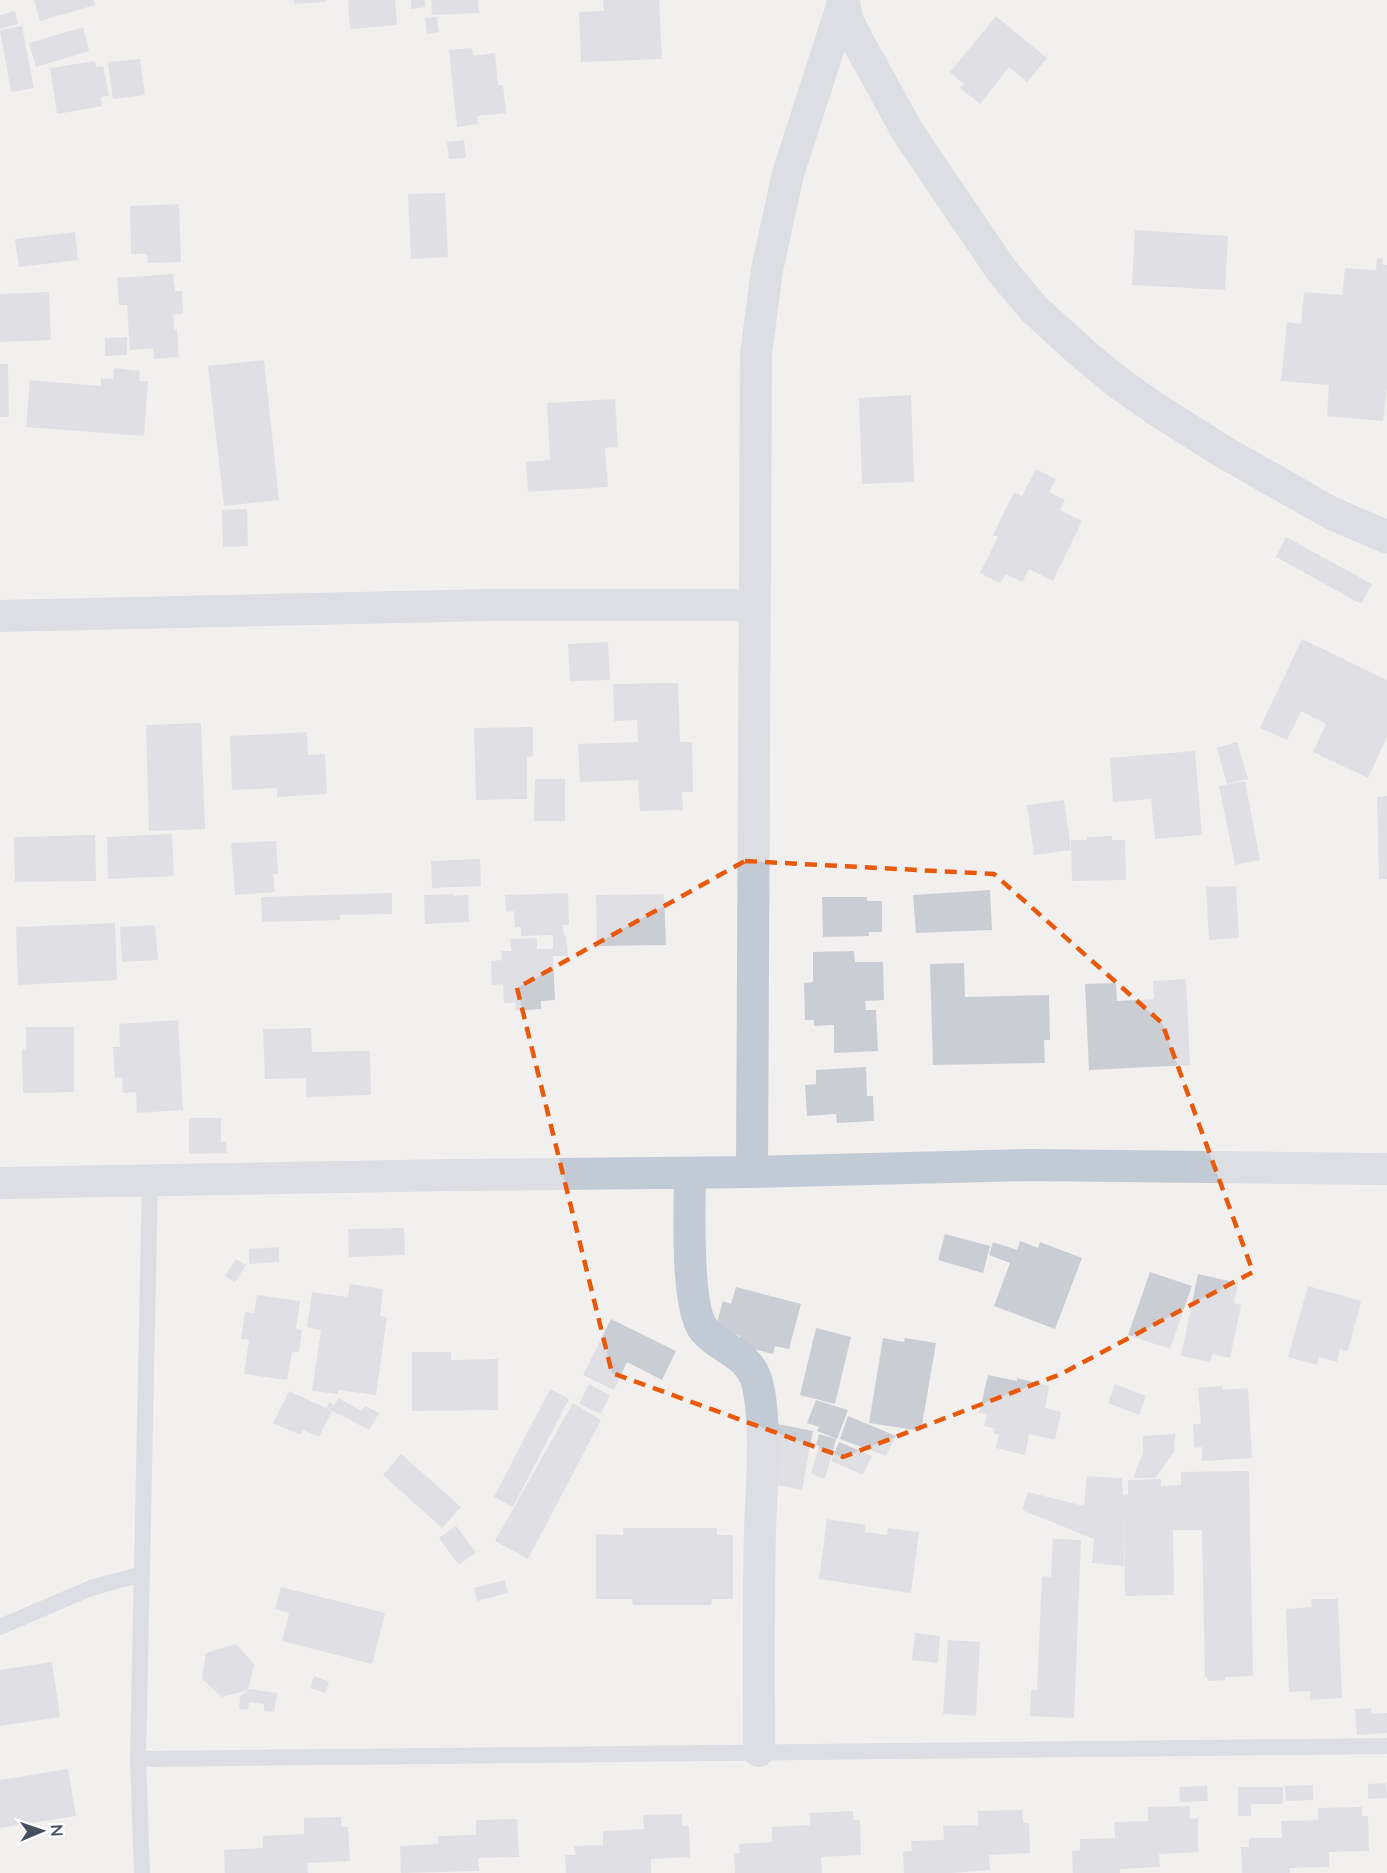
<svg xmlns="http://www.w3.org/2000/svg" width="1387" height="1873" font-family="Lato,sans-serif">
<rect width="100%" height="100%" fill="#f2efef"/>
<path fill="#cbcdd5" d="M 34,0 L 94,0 L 95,5 L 40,21 Z
M 294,0 L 325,0 L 325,2 L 294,4 Z
M 348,0 L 395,0 L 397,25 L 350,29 Z
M 411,0 L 425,0 L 426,7 L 411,9 Z
M 431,0 L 478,0 L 479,13 L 432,15 Z
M 603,0 L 659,0 L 662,59 L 581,62 L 579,12 L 604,11 Z
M 15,11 L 18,24 L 0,29 L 0,15 Z
M 996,16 L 1047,58 L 1027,82 L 1009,67 L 980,104 L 960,88 L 964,84 L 950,72 Z
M 437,17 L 439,32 L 427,34 L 425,18 Z
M 22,26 L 34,88 L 11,92 L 0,30 Z
M 83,27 L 89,51 L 36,67 L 29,43 Z
M 472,48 L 473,56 L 495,53 L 498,85 L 503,85 L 506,113 L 477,116 L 478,124 L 457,127 L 449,50 Z
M 140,59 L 145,95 L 113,99 L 108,62 Z
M 95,61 L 96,67 L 103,66 L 109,96 L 101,97 L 102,106 L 57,114 L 50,68 Z
M 464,140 L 466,158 L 449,159 L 447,142 Z
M 445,193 L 448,257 L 411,259 L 408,194 Z
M 179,204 L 181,262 L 148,263 L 147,254 L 131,254 L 130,206 Z
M 1135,230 L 1228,236 L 1225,290 L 1132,285 Z
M 75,232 L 78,260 L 19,267 L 15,239 Z
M 1377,258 L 1383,259 L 1382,264 L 1387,265 L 1387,389 L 1383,421 L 1327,416 L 1329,385 L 1281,381 L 1287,322 L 1301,324 L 1304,292 L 1342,295 L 1345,268 L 1376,270 Z
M 173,274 L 175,291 L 182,291 L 183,314 L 173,315 L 174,329 L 177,329 L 179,357 L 154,359 L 153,348 L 130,350 L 127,305 L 119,305 L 117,278 Z
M 49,292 L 51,340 L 0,342 L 0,294 Z
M 127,337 L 127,355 L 105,356 L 105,338 Z
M 264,360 L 279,500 L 224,506 L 208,366 Z
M 0,364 L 8,364 L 9,417 L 0,417 Z
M 114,368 L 140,371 L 139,381 L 148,381 L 144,436 L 26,427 L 30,380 L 101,386 L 101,378 L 113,379 Z
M 911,395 L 914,482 L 862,484 L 859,398 Z
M 615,399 L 618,447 L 605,448 L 608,487 L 528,492 L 526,462 L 550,460 L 547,403 Z
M 1036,469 L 1056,479 L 1049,492 L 1065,500 L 1060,510 L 1082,521 L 1053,581 L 1029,569 L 1022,582 L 1006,574 L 1000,583 L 980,573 L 998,537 L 993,535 L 1014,492 L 1022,496 Z
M 247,509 L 248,546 L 223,547 L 222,510 Z
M 1286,537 L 1372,584 L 1361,604 L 1276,557 Z
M 1302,639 L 1387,680 L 1387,737 L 1368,778 L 1313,752 L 1326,724 L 1301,711 L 1287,740 L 1260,728 Z
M 608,642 L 610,680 L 570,681 L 568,644 Z
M 678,683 L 680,742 L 692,742 L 693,792 L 682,792 L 683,810 L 640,811 L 638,780 L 580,782 L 578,744 L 638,742 L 637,720 L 614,721 L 613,684 Z
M 201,723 L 205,829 L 149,831 L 146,725 Z
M 533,727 L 533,756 L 527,757 L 527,799 L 476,800 L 474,728 Z
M 307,732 L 308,755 L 325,754 L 327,794 L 277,797 L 277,788 L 232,790 L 230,736 Z
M 1237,742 L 1248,779 L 1227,784 L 1217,748 Z
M 1195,751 L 1202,835 L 1155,839 L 1151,799 L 1113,802 L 1110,758 Z
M 535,779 L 565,779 L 565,821 L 534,821 Z
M 1245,781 L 1260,860 L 1235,865 L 1219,786 Z
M 1387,796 L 1387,879 L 1379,879 L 1377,797 Z
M 1064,800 L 1071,850 L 1034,855 L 1027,805 Z
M 172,834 L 174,876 L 108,879 L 107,837 Z
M 95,835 L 96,881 L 15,882 L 14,837 Z
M 1112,836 L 1112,840 L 1125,840 L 1126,880 L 1072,881 L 1071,840 L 1087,840 L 1087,837 Z
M 276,841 L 278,874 L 273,874 L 275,892 L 235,895 L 231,843 Z
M 480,859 L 481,886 L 432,888 L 431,861 Z
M 1236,886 L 1239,938 L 1209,940 L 1206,887 Z
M 990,890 L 992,930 L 916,933 L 913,895 Z
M 392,893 L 392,914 L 340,915 L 340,920 L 262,922 L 261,897 Z
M 568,893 L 569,925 L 563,925 L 564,936 L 566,935 L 568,956 L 553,956 L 555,1000 L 541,1001 L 541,1009 L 516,1011 L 515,1003 L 504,1003 L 503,984 L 492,985 L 491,961 L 502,960 L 501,951 L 511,951 L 510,939 L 537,938 L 537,949 L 553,949 L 553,935 L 521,936 L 521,927 L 515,927 L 514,911 L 506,912 L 505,895 Z
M 453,894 L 453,896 L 468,895 L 469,922 L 425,924 L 424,895 Z
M 664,894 L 666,945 L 597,946 L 596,895 Z
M 822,897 L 867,897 L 867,901 L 882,901 L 882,932 L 869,932 L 869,936 L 823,937 Z
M 115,923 L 117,980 L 18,985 L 16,927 Z
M 155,925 L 158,960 L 122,962 L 120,927 Z
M 854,951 L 855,962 L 883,962 L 884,1000 L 865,1001 L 866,1010 L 876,1010 L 878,1051 L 834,1053 L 834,1025 L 814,1026 L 814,1020 L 805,1020 L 804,983 L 813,982 L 813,952 Z
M 964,963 L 965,997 L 1049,995 L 1050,1040 L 1044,1040 L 1045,1063 L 933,1065 L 930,964 Z
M 1186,979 L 1190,1065 L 1089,1070 L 1085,984 L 1116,983 L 1117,1001 L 1154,999 L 1153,981 Z
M 178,1020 L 183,1110 L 137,1113 L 136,1092 L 123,1093 L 122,1077 L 115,1078 L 113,1047 L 120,1047 L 119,1024 Z
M 26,1027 L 74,1027 L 74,1092 L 23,1093 L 22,1049 L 26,1049 Z
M 311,1028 L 312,1052 L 370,1051 L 371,1095 L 306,1097 L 306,1078 L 265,1079 L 263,1029 Z
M 866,1067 L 867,1096 L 873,1096 L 874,1121 L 837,1123 L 836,1114 L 807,1116 L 805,1085 L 816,1084 L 816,1070 Z
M 189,1118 L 221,1118 L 221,1142 L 226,1142 L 227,1153 L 189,1154 Z
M 404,1228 L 405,1255 L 349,1257 L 348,1229 Z
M 945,1234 L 990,1246 L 983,1273 L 938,1260 Z
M 1020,1241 L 1038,1248 L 1040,1242 L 1082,1258 L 1055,1329 L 994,1306 L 1010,1263 L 989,1255 L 993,1242 L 1017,1250 Z
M 279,1247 L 279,1262 L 249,1264 L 249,1249 Z
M 236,1259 L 246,1265 L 235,1282 L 225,1276 Z
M 1150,1272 L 1192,1286 L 1170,1349 L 1128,1335 Z
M 1198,1274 L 1238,1283 L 1234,1303 L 1241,1305 L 1230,1358 L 1212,1354 L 1210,1362 L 1181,1356 Z
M 350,1284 L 383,1289 L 380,1316 L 387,1317 L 376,1395 L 338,1390 L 338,1394 L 312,1391 L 321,1330 L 307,1327 L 312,1292 L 348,1297 Z
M 1308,1286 L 1361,1301 L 1348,1351 L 1340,1349 L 1337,1362 L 1319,1357 L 1317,1365 L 1288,1357 Z
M 736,1287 L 801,1304 L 789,1349 L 775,1346 L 773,1354 L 738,1345 L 740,1336 L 715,1330 L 723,1301 L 731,1304 Z
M 257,1295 L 300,1301 L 296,1329 L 302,1330 L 299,1352 L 292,1352 L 287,1380 L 244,1374 L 249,1340 L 241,1339 L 245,1312 L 254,1313 Z
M 611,1319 L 676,1351 L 662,1380 L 627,1362 L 614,1390 L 583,1375 Z
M 816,1328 L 851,1337 L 835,1404 L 800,1395 Z
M 883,1338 L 904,1342 L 905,1338 L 936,1343 L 921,1431 L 869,1423 Z
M 412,1352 L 451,1352 L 451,1360 L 498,1359 L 498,1410 L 412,1411 Z
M 988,1375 L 1017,1381 L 1017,1378 L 1049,1386 L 1045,1408 L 1061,1412 L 1055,1440 L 1029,1434 L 1025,1455 L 996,1448 L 999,1435 L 994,1433 L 995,1429 L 984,1426 L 987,1414 L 979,1413 Z
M 589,1384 L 610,1395 L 601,1414 L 579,1404 Z
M 1115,1384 L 1146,1396 L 1139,1415 L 1108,1403 Z
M 1222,1386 L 1222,1390 L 1248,1388 L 1252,1458 L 1202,1461 L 1202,1447 L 1194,1448 L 1193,1424 L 1201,1424 L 1198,1388 Z
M 550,1389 L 569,1399 L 513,1507 L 494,1497 Z
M 289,1391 L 332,1411 L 319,1437 L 303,1430 L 301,1435 L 273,1423 Z
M 338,1398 L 362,1411 L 365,1406 L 379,1413 L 369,1430 L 327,1408 L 329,1402 L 334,1405 Z
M 816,1400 L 848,1410 L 837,1439 L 817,1431 L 819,1427 L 807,1423 Z
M 573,1403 L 601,1420 L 528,1559 L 495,1541 Z
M 848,1416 L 896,1436 L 886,1456 L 840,1439 Z
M 778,1424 L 813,1431 L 802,1490 L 767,1483 Z
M 819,1434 L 836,1439 L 825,1479 L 811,1474 L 819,1446 L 816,1445 Z
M 1175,1434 L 1174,1452 L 1155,1478 L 1133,1478 L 1143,1453 L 1143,1436 Z
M 839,1442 L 872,1456 L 863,1475 L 831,1461 Z
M 401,1454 L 461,1507 L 442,1528 L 383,1475 Z
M 1249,1471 L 1253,1676 L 1225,1677 L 1225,1680 L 1208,1681 L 1207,1677 L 1205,1677 L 1202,1530 L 1173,1530 L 1174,1595 L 1125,1596 L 1124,1506 L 1124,1566 L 1092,1563 L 1094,1539 L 1022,1510 L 1028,1492 L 1084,1506 L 1087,1476 L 1122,1478 L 1123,1495 L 1128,1494 L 1128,1480 L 1161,1479 L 1161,1486 L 1181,1485 L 1181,1472 Z
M 827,1519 L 866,1525 L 865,1532 L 887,1535 L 888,1528 L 919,1532 L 911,1593 L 819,1579 Z
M 456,1526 L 476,1552 L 459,1565 L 439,1538 Z
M 623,1528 L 717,1528 L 717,1535 L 733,1535 L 733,1599 L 712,1599 L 711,1605 L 633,1605 L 632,1599 L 596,1599 L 596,1534 L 623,1535 Z
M 1053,1539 L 1081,1540 L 1074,1718 L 1030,1716 L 1031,1690 L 1037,1690 L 1042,1576 L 1051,1577 Z
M 505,1580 L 508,1593 L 477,1601 L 474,1588 Z
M 281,1587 L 385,1613 L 372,1664 L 282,1641 L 289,1613 L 275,1609 Z
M 1311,1599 L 1338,1599 L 1342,1698 L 1310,1700 L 1310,1691 L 1289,1692 L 1286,1609 L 1312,1607 Z
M 915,1633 L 940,1636 L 938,1663 L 912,1660 Z
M 948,1640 L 980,1642 L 976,1716 L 943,1714 Z
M 236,1644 L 254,1664 L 248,1690 L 222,1697 L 202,1679 L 206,1653 Z
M 52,1662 L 60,1717 L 0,1726 L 0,1670 Z
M 314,1676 L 329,1682 L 325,1693 L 310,1688 Z
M 250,1689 L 277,1693 L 274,1712 L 264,1711 L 264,1704 L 249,1702 L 248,1710 L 239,1709 L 240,1697 Z
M 1371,1708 L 1372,1714 L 1387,1713 L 1387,1733 L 1357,1735 L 1355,1709 Z
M 68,1769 L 76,1816 L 0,1828 L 0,1780 Z
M 1386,1783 L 1387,1798 L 1368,1799 L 1368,1784 Z
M 1313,1785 L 1313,1800 L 1286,1801 L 1285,1786 Z
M 1207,1786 L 1208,1801 L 1180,1802 L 1179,1787 Z
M 1238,1787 L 1283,1787 L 1283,1804 L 1251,1804 L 1251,1816 L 1238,1816 Z
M 1190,1806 L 1190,1819 L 1198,1818 L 1198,1852 L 1159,1854 L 1160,1867 L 1120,1869 L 1120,1873 L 1073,1873 L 1072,1851 L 1080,1850 L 1080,1839 L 1115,1838 L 1114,1822 L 1148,1821 L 1148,1807 Z
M 1362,1807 L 1362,1816 L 1368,1816 L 1369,1851 L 1329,1852 L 1329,1867 L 1289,1868 L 1290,1873 L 1242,1873 L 1241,1847 L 1249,1847 L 1249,1838 L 1282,1838 L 1281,1821 L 1318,1820 L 1318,1808 Z
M 1022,1810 L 1023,1823 L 1029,1823 L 1030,1853 L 989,1855 L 990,1870 L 952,1873 L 904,1873 L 903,1852 L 912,1851 L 911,1841 L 944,1840 L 943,1826 L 978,1825 L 978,1811 Z
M 853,1811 L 853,1820 L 860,1820 L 861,1855 L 821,1857 L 822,1873 L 735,1873 L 734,1853 L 740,1853 L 739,1844 L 772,1842 L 772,1827 L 810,1825 L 810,1813 Z
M 682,1814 L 682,1826 L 689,1826 L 690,1857 L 651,1859 L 651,1873 L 566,1873 L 565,1855 L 575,1855 L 574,1846 L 603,1845 L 603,1831 L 644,1829 L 643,1815 Z
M 341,1817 L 342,1827 L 348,1827 L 350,1861 L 307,1863 L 308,1873 L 225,1873 L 224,1850 L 263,1848 L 263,1836 L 304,1834 L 304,1818 Z
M 517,1819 L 519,1857 L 478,1858 L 479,1871 L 401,1873 L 400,1846 L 438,1844 L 438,1836 L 476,1835 L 476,1820 Z"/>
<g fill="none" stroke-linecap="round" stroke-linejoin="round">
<path stroke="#c2cad5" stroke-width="16" d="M 0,1627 L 91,1588 L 142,1574
M 138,1759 L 1387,1746
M 142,1873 L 138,1759 L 150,1180"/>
<path stroke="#c2cad5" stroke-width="32" d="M 0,616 L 492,605 L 755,605
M 752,1172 L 756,354 L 767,270 L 788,174 L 843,3
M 690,1173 C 690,1206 685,1306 704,1330 C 720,1349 747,1353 756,1379 C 768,1419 761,1490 760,1533 C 758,1606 759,1678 759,1751
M 0,1183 L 455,1175 L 752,1172 L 1031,1165 L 1387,1169"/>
<path stroke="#c2cad5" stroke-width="33" d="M 843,0 L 847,20 L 857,40 L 909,134 L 1002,271 L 1035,310 L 1088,358 L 1120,384 L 1159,411 L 1222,451 L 1331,513 L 1387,537"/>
</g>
<path d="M0 0H1387V1873H0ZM 745,861 L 994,874 L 1162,1023 L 1253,1272 L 1061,1374 L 843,1457 L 612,1373 L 517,988 Z" fill="#f2efef" fill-opacity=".55" fill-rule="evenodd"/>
<path fill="none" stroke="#e8590c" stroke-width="4.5" stroke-dasharray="12 8" stroke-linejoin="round" d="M 745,861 L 994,874 L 1162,1023 L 1253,1272 L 1061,1374 L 843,1457 L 612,1373 L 517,988 Z"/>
<g transform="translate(42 1831) rotate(88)" stroke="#ffffff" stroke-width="4.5" paint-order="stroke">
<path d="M0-4.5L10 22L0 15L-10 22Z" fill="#46505e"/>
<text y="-9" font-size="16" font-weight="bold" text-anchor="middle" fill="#46505e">N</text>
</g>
</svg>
